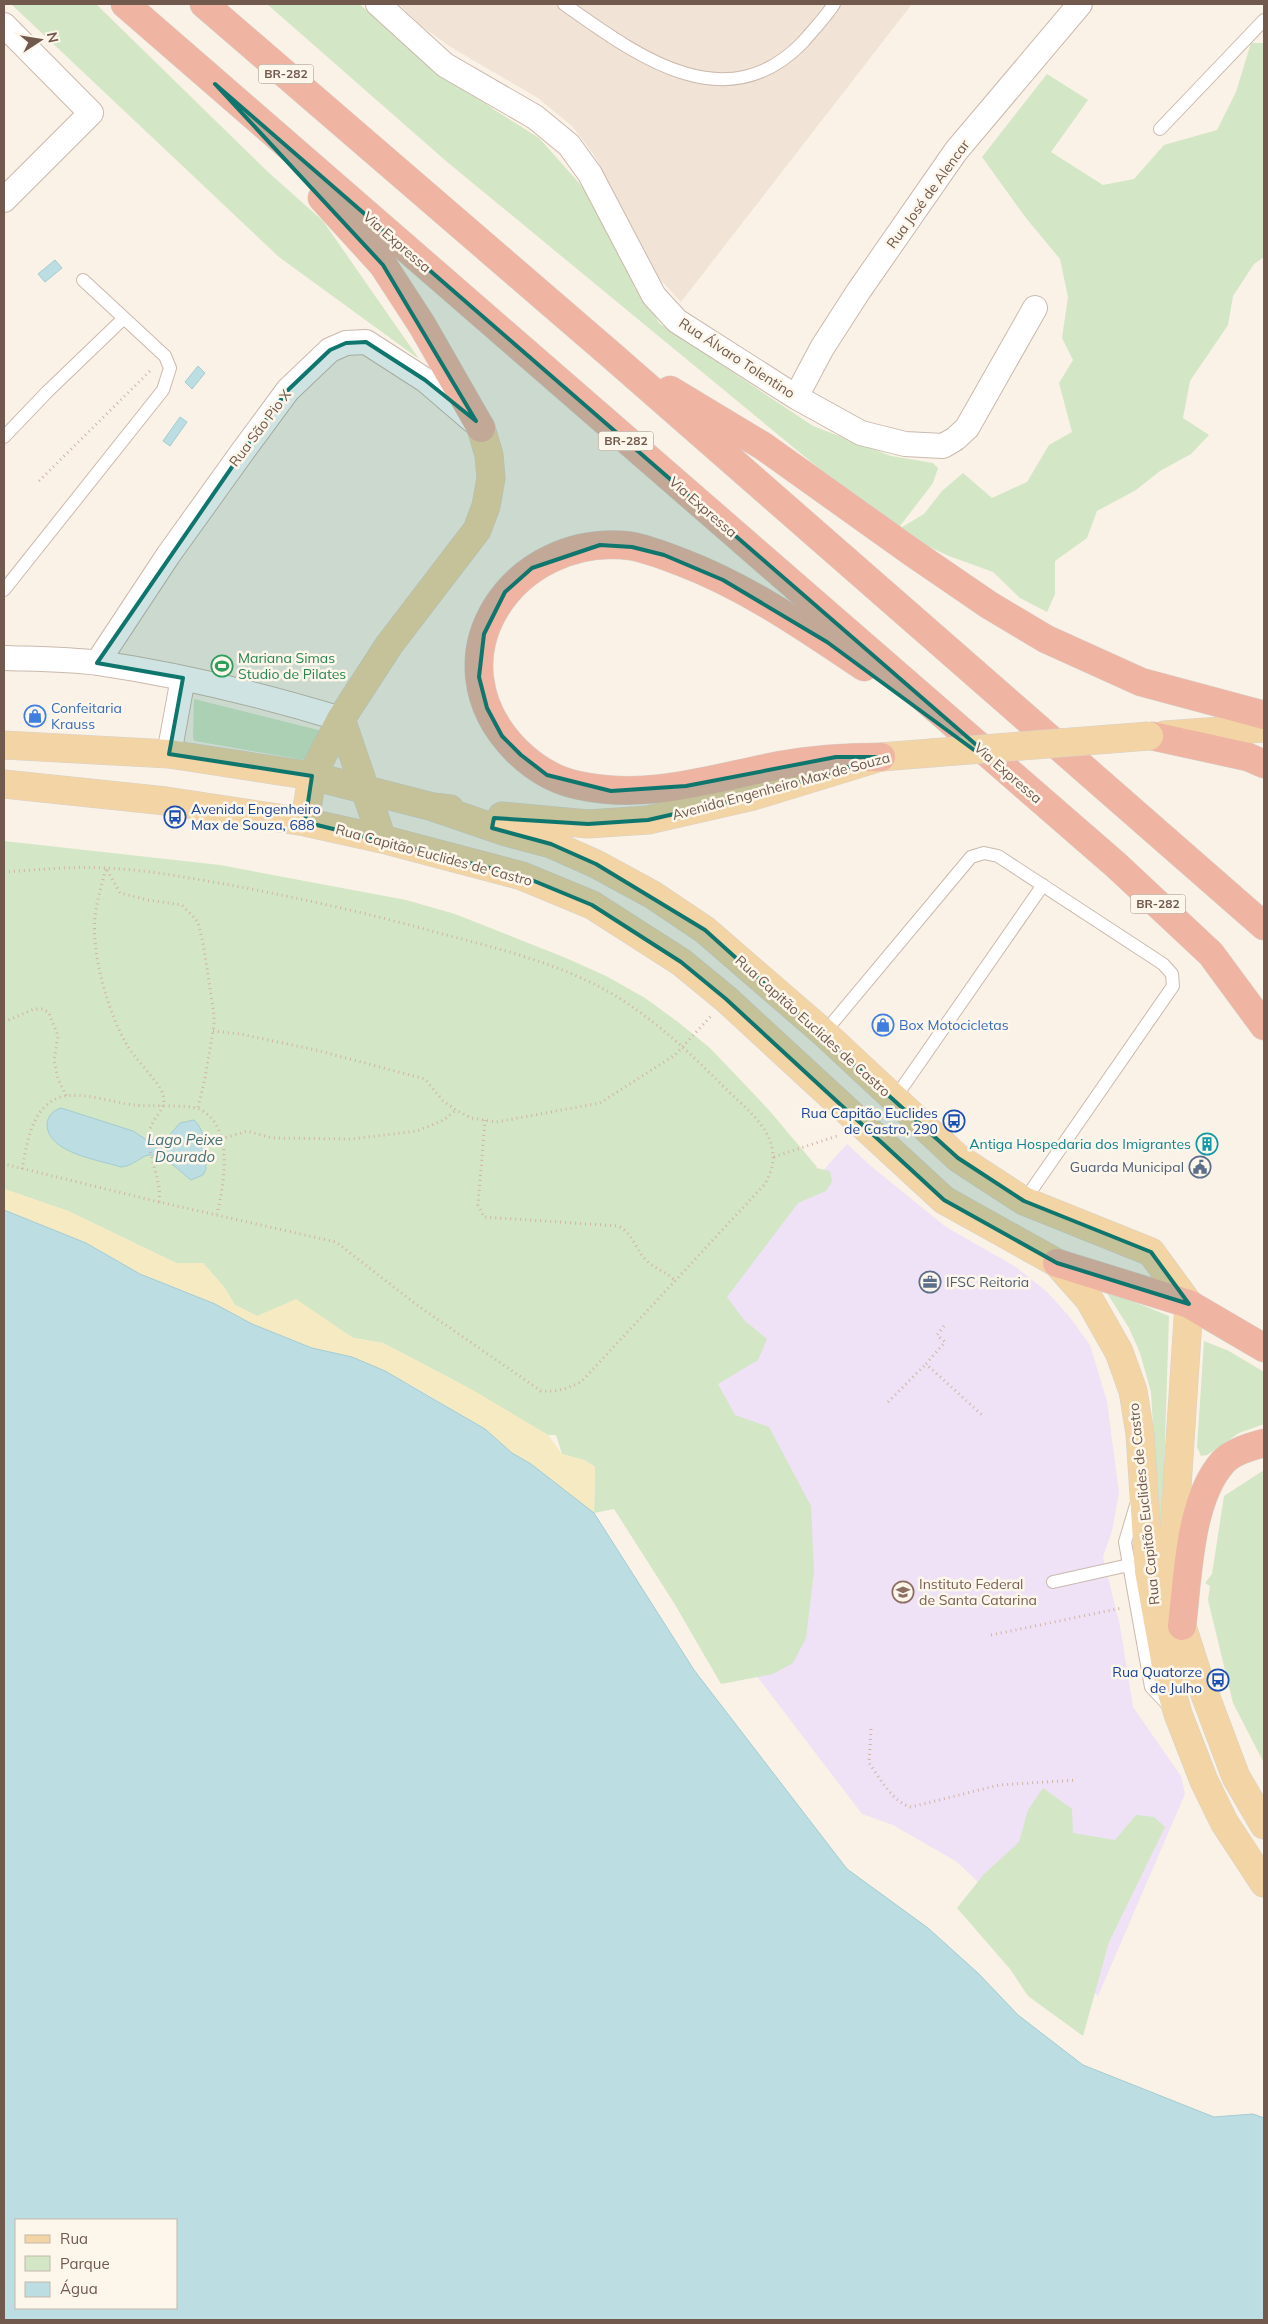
<svg xmlns="http://www.w3.org/2000/svg" width="1268" height="2324" font-family="Mulish,sans-serif">
<rect width="100%" height="100%" fill="#faf2e6"/>
<path fill="#f1e3d5" d="M 399,4 L 912,4 L 681,302 L 658,277 L 594,155 L 572,126 L 538,98 L 449,46 L 419,24 Z"/>
<path fill="#efe2f6" d="M 847,1144 L 872,1167 L 946,1227 L 1016,1267 L 1047,1292 L 1069,1316 L 1090,1345 L 1107,1401 L 1119,1493 L 1112,1531 L 1103,1557 L 1120,1626 L 1133,1707 L 1181,1776 L 1185,1794 L 1098,1996 L 957,1862 L 893,1825 L 862,1814 L 720,1628 L 597,1419 Z"/>
<path fill="#d3e6c5" d="M 11,4 L 96,4 L 268,172 L 323,221 L 419,359 L 279,257 Z
M 267,4 L 359,4 L 493,109 L 539,138 L 587,192 L 659,323 L 813,426 L 891,456 L 933,463 L 938,468 L 933,483 L 897,530 L 924,514 L 942,491 L 963,473 L 992,498 L 1027,482 L 1049,445 L 1072,432 L 1059,383 L 1073,360 L 1062,338 L 1068,297 L 1060,259 L 1026,218 L 982,157 L 1047,74 L 1088,100 L 1051,152 L 1103,185 L 1134,179 L 1164,145 L 1217,130 L 1236,92 L 1251,43 L 1264,43 L 1264,257 L 1254,264 L 1233,296 L 1228,325 L 1190,381 L 1183,418 L 1209,435 L 1191,454 L 1160,471 L 1136,490 L 1097,511 L 1087,538 L 1055,561 L 1055,594 L 1047,612 L 1020,598 L 993,572 L 949,556 L 895,531 L 446,161 Z
M 194,699 L 322,731 L 307,758 L 304,760 L 195,741 L 193,738 Z
M 4,841 L 220,865 L 406,900 L 455,914 L 566,958 L 606,976 L 645,998 L 678,1022 L 710,1048 L 768,1109 L 817,1167 L 816,1168 L 830,1171 L 832,1182 L 826,1191 L 798,1203 L 727,1297 L 744,1320 L 767,1339 L 758,1360 L 718,1384 L 735,1415 L 769,1427 L 811,1506 L 814,1572 L 806,1638 L 793,1663 L 773,1674 L 721,1684 L 674,1603 L 614,1509 L 594,1513 L 595,1467 L 584,1460 L 562,1454 L 556,1435 L 548,1435 L 463,1385 L 383,1343 L 353,1338 L 327,1321 L 257,1316 L 235,1305 L 224,1287 L 203,1263 L 176,1263 L 68,1211 L 4,1189 Z
M 1105,1290 L 1169,1316 L 1162,1534 L 1157,1493 L 1151,1392 L 1140,1353 L 1129,1328 Z
M 1204,1341 L 1229,1351 L 1264,1372 L 1264,1424 L 1239,1433 L 1207,1455 L 1201,1456 L 1197,1447 Z
M 1264,1470 L 1264,1763 L 1233,1703 L 1208,1600 L 1210,1586 L 1205,1583 L 1212,1574 L 1224,1496 Z
M 1043,1788 L 1072,1809 L 1073,1833 L 1115,1840 L 1136,1815 L 1154,1817 L 1165,1827 L 1109,1942 L 1083,2036 L 1028,1996 L 1010,1969 L 957,1908 L 984,1874 L 1019,1842 L 1028,1810 Z"/>
<path fill="#f6eac3" d="M 4,1189 L 68,1211 L 176,1263 L 203,1263 L 224,1287 L 235,1305 L 257,1316 L 296,1299 L 353,1338 L 383,1343 L 476,1392 L 548,1435 L 562,1454 L 584,1460 L 595,1467 L 594,1513 L 531,1464 L 512,1453 L 485,1429 L 413,1386 L 352,1357 L 312,1348 L 252,1324 L 215,1304 L 140,1274 L 86,1243 L 4,1210 Z"/>
<path fill="#bcdde2" stroke="#a3ccd3" fill-rule="evenodd" d="M 55,260 L 62,268 L 45,282 L 38,274 Z
M 198,366 L 205,373 L 192,389 L 185,382 Z
M 180,417 L 187,422 L 170,446 L 163,441 Z
M 61,1108 L 133,1131 L 147,1140 L 167,1138 L 180,1123 L 194,1120 C 207,1132 205,1153 206,1169 L 203,1175 L 191,1180 C 179,1171 159,1148 143,1157 C 135,1162 130,1166 121,1167 C 99,1160 48,1153 47,1125 C 47,1116 54,1110 61,1108 Z
M 4,1210 L 86,1243 L 140,1274 L 215,1304 L 252,1324 L 312,1348 L 352,1357 L 385,1371 L 485,1429 L 512,1453 L 531,1464 L 594,1513 L 694,1670 L 847,1869 L 928,1928 L 979,1974 L 1018,2015 L 1083,2065 L 1214,2117 L 1253,2114 L 1264,2118 L 1264,2320 L 4,2320 ZM 176,2220 L 176,2308 L 16,2308 L 16,2220 Z"/>
<g fill="none" stroke-linecap="round" stroke-linejoin="round">
<g stroke="#cbb9ad" stroke-width="14">
<path id="lane" d="M 564,4 C 635,54 725,123 803,42 C 814,29 825,18 834,4
M 1160,129 L 1264,20
M 4,437 L 47,392 L 124,318
M 4,590 L 163,390 L 170,368 L 165,356 L 83,280
M 824,1033 L 971,857 L 984,853 L 998,856 L 1163,964 L 1172,974 L 1173,986 L 1024,1201
M 895,1098 L 1043,885
M 1136,1505 L 1125,1542 L 1151,1687 L 1169,1706
M 1053,1582 L 1129,1565"/>
</g>
<g stroke="#cbb9ad" stroke-width="26">
<path id="street" d="M 378,4 L 445,65 L 535,117 L 569,145 L 590,174 L 654,296 L 677,321 L 796,397 L 861,433 L 905,444 L 943,446 L 955,439 L 967,428 L 1035,308
M 4,25 L 91,113 L 4,200
M 796,397 L 822,348 L 858,292 L 956,151 L 1080,4
M 4,658 C 35,659 68,659 99,663 C 181,675 262,695 341,719
M 97,663 L 169,554 L 243,451 L 288,390 L 330,350 L 346,343 L 366,342 L 425,380 L 474,422
M 169,754 L 183,678"/>
</g>
<g stroke="#d7d1cd" stroke-width="29">
<path id="primary" d="M 341,719 L 382,839
M 1164,735 L 1264,728
M 4,745 L 169,754 L 312,776 L 433,807 L 450,809
M 4,784 L 166,801 L 305,822 L 382,839 L 522,876 L 592,905 L 681,962 L 726,999 L 944,1200 L 1057,1263 L 1089,1299 L 1119,1352 L 1133,1391 L 1140,1434 L 1149,1571 L 1169,1682 L 1178,1714 L 1204,1781 L 1224,1822 L 1264,1883
M 433,807 L 506,832 L 551,844 L 596,864 L 653,895 L 705,930 L 824,1033 L 958,1158 L 1024,1201 L 1151,1252 L 1189,1304 L 1173,1548 L 1175,1586 L 1182,1626 L 1198,1676 L 1236,1777 L 1264,1825
M 502,816 L 588,824 L 648,820 L 753,796 L 881,757 L 931,753
M 305,822 L 312,776 L 341,719 L 389,645 L 477,530 L 486,506 L 491,478 L 489,455 L 481,428"/>
</g>
<g stroke="#d7d1cd" stroke-width="29">
<path id="highway" d="M 125,4 L 1116,865 L 1211,954 L 1264,1026
M 204,4 L 610,354 L 1264,926
M 322,198 L 383,265 L 422,325 L 481,428
M 670,390 L 763,446 L 913,553 L 989,605 L 1046,639 L 1141,682 L 1264,715
M 864,667 C 806,628 747,587 681,562 C 665,556 648,549 631,546 C 514,531 426,658 516,750 C 533,767 554,780 577,785 C 647,801 713,778 781,765 C 815,759 847,757 881,757
M 1152,736 L 1248,757 L 1264,764
M 1057,1263 L 1189,1304 L 1264,1348
M 1182,1626 C 1188,1577 1189,1500 1223,1462 C 1232,1452 1252,1446 1264,1443"/>
</g>
<path stroke="#d2b4a3" stroke-width="3" stroke-dasharray="1 4" stroke-linecap="butt" d="M 39,481 L 152,369
M 4,872 C 38,870 73,866 107,868 C 148,870 190,878 230,885 C 299,898 368,913 435,932 C 488,946 543,959 592,983 C 643,1008 685,1048 725,1088 C 754,1116 789,1141 765,1184 L 581,1382 C 566,1389 557,1392 541,1391 L 417,1305 L 336,1242 L 159,1202 L 4,1164
M 4,1022 L 34,1009 L 43,1009 L 49,1013 L 58,1036 L 54,1060 L 58,1079 L 67,1097
M 213,1031 L 240,1034 L 316,1050 L 425,1079 L 443,1101 L 456,1110 L 471,1118 L 496,1122 L 600,1103 L 675,1055 L 711,1016
M 485,1120 L 478,1205 L 484,1217 L 618,1226 C 633,1233 635,1249 646,1260 C 654,1269 666,1271 675,1281
M 221,1139 L 247,1131 L 272,1138 L 352,1139 L 417,1131 L 444,1120 L 456,1110
M 774,1157 L 840,1135
M 22,1169 C 27,1145 30,1115 52,1101 C 72,1087 113,1103 134,1105 C 148,1107 188,1104 199,1109 C 235,1126 224,1184 217,1214
M 159,1202 C 162,1179 148,1159 149,1135 C 150,1117 168,1111 163,1094 C 158,1081 135,1059 127,1045 C 108,1013 91,953 95,916 C 97,900 102,884 106,868 L 120,893 L 148,900 L 182,905 L 198,922 L 204,948 L 214,1015 L 214,1025 L 205,1078 L 198,1108
M 944,1326 L 937,1335 L 945,1342 L 926,1364 L 982,1415
M 888,1402 L 926,1364
M 991,1635 L 1122,1608
M 871,1729 L 869,1763 C 880,1778 892,1802 911,1807 L 999,1785 L 1077,1780"/>
<use href="#lane" stroke="#fff" stroke-width="12"/>
<use href="#street" stroke="#fff" stroke-width="24"/>
<use href="#primary" stroke="#f3d4a4" stroke-width="28"/>
<use href="#highway" stroke="#efb4a2" stroke-width="28"/>
<g stroke="#d7d1cd" stroke-width="29" stroke-linecap="butt">
<path id="primary-bridge" d="M 931,753 L 1149,736"/>
</g>
<use href="#primary-bridge" stroke="#f3d4a4" stroke-width="28"/>
</g>
<path fill="#0f766e" fill-opacity="0.2" stroke="#0f766e" stroke-width="4" stroke-linejoin="round" d="M 215,84 L 981,749 L 974,750 L 827,642 L 723,580 L 664,555 L 632,547 L 600,545 L 532,568 L 505,592 L 484,634 L 479,677 L 487,708 L 502,736 L 521,755 L 547,775 L 611,791 L 686,786 L 836,757 L 881,757 L 753,796 L 648,820 L 588,824 L 494,818 L 492,828 L 551,844 L 596,864 L 705,930 L 958,1158 L 1024,1201 L 1151,1252 L 1189,1304 L 1057,1263 L 944,1200 L 726,999 L 681,962 L 592,905 L 522,876 L 305,822 L 312,776 L 169,754 L 183,678 L 97,663 L 243,451 L 288,390 L 330,350 L 346,343 L 366,342 L 425,380 L 476,421 L 383,265 Z"/>
<defs>
<g id="stadium-ring" transform="scale(1.125)"><circle r="9.5" fill="#fdf6eb" stroke="#2e9e5b" stroke-width="1.5"/><path d="M0-5a6.5 5 0 1 0 0 10a6.5 5 0 1 0 0-10ZM-3.5-1.8h7v3.6h-7Z" fill="#2e9e5b"/></g>
<g id="shop-ring" transform="scale(1.125)"><circle r="9.5" fill="#fdf6eb" stroke="#3f7fe0" stroke-width="1.5"/><path d="M-5-2.5h2.3a2.7 3.5 0 0 1 5.4 0H5L5.5 6h-11ZM-1.5-2.5h3a1.5 2.3 0 0 0-3 0Z" fill="#3f7fe0"/></g>
<g id="bus-ring" transform="scale(1.125)"><circle r="9.5" fill="#fdf6eb" stroke="#1a4fb4" stroke-width="1.5"/><path d="M-5-6H5V4H4V6H2V4H-2V6H-4V4H-5ZM-3.5-4V0h7V-4ZM-3.5 1.2v1.5H-2V1.2ZM2 1.2v1.5H3.5V1.2Z" fill="#1a4fb4"/></g>
<g id="building-ring" transform="scale(1.125)"><circle r="9.5" fill="#fdf6eb" stroke="#0f9aa8" stroke-width="1.5"/><path d="M-4-6H4V6H1V3H-1V6H-4ZM-2.5-4.3h1.7v1.8h-1.7ZM.8-4.3h1.7v1.8H.8ZM-2.5-1h1.7V.8h-1.7ZM.8-1h1.7V.8H.8Z" fill="#0f9aa8"/></g>
<g id="civic-ring" transform="scale(1.125)"><circle r="9.5" fill="#fdf6eb" stroke="#5c6f8a" stroke-width="1.5"/><path d="M-.6-6.5H3V-4.5H.6V-3L4-1V1h2V6H-6V1h2V-1L-.6-3ZM-1.2 2.5V6h2.4V2.5Z" fill="#5c6f8a"/></g>
<g id="office-ring" transform="scale(1.125)"><circle r="9.5" fill="#fdf6eb" stroke="#5c6f8a" stroke-width="1.5"/><path d="M-6-3h4V-5.5h4V-3h4V5H-6ZM-1-4.5V-3h2v-1.5ZM-6 0V1H6V0Z" fill="#5c6f8a"/></g>
<g id="university-ring" transform="scale(1.125)"><circle r="9.5" fill="#fdf6eb" stroke="#8d6e63" stroke-width="1.5"/><path d="M0-5L7-2L0 1L-7-2ZM-4 1L0 2.5L4 1V4Q0 6-4 4Z" fill="#8d6e63"/></g>
</defs>
<g fill-rule="evenodd">
<use href="#stadium-ring" x="222" y="666"/>
<use href="#shop-ring" x="35" y="716"/>
<use href="#bus-ring" x="175" y="817"/>
<use href="#shop-ring" x="883" y="1025"/>
<use href="#bus-ring" x="954" y="1121"/>
<use href="#building-ring" x="1207" y="1144"/>
<use href="#civic-ring" x="1200" y="1167"/>
<use href="#office-ring" x="930" y="1282"/>
<use href="#university-ring" x="903" y="1592"/>
<use href="#bus-ring" x="1218" y="1680"/>
</g>
<g text-anchor="middle" stroke-width="5" stroke-linejoin="round" paint-order="stroke">
<g fill="#fdf6eb" stroke="#9b887c" stroke-width="1">
<rect x="258.5" y="64.5" width="55" height="19" rx="4"/>
<rect x="598.5" y="431.5" width="55" height="19" rx="4"/>
<rect x="1130.5" y="894.5" width="55" height="19" rx="4"/>
</g>
<g font-size="12" font-weight="bold" fill="#71594d">
<text x="286" y="78">BR-282</text>
<text x="626" y="445">BR-282</text>
<text x="1158" y="908">BR-282</text>
</g>
<g font-size="14" fill="#71594d" stroke="#fdf6eb">
<text transform="translate(928 194) rotate(-54)" y="5">Rua José de Alencar</text>
<text transform="translate(397 242) rotate(41)" y="5">Via Expressa</text>
<text transform="translate(737 358) rotate(33)" y="5">Rua Álvaro Tolentino</text>
<text transform="translate(260 428) rotate(-53)" y="5">Rua São Pio X</text>
<text transform="translate(703 507) rotate(41)" y="5">Via Expressa</text>
<text transform="translate(1008 773) rotate(41)" y="5">Via Expressa</text>
<text transform="translate(781 786) rotate(-15)" y="5">Avenida Engenheiro Max de Souza</text>
<text transform="translate(434 855) rotate(15)" y="5">Rua Capitão Euclides de Castro</text>
<text transform="translate(813 1026) rotate(42)" y="5">Rua Capitão Euclides de Castro</text>
<text transform="translate(1144 1504) rotate(-96)" y="5">Rua Capitão Euclides de Castro</text>
</g>
<g font-size="14" fill="#27864d" stroke="#fdf6eb" text-anchor="start">
<text x="238" y="663">Mariana Simas<tspan x="238" dy="16">Studio de Pilates</tspan></text>
</g>
<g font-size="14" fill="#366cbe" stroke="#fdf6eb" text-anchor="start">
<text x="51" y="713">Confeitaria<tspan x="51" dy="16">Krauss</tspan></text>
<text x="899" y="1030">Box Motocicletas</text>
</g>
<g font-size="14" fill="#164399" stroke="#fdf6eb" text-anchor="end">
<text x="191" y="814" text-anchor="start">Avenida Engenheiro<tspan x="191" dy="16">Max de Souza, 688</tspan></text>
<text x="938" y="1118">Rua Capitão Euclides<tspan x="938" dy="16">de Castro, 290</tspan></text>
<text x="1202" y="1677">Rua Quatorze<tspan x="1202" dy="16">de Julho</tspan></text>
</g>
<g font-size="14" fill="#0d838f" stroke="#fdf6eb" text-anchor="end">
<text x="1191" y="1149">Antiga Hospedaria dos Imigrantes</text>
</g>
<g font-size="14" fill="#4e5e75" stroke="#fdf6eb" text-anchor="end">
<text x="1184" y="1172">Guarda Municipal</text>
<text x="946" y="1287" text-anchor="start">IFSC Reitoria</text>
</g>
<g font-size="14" fill="#785e54" stroke="#fdf6eb" text-anchor="start">
<text x="919" y="1589">Instituto Federal<tspan x="919" dy="16">de Santa Catarina</tspan></text>
</g>
<g font-size="15" font-style="italic" fill="#46737b" stroke="#fdf6eb">
<text x="185" y="1145">Lago Peixe<tspan x="185" dy="17">Dourado</tspan></text>
</g>
</g>
<rect width="1268" height="2324" fill="none" stroke="#71594d" stroke-width="10"/>
<rect x="15" y="2219" width="162" height="90" fill="#fdf6eb" stroke="#c5b7ac"/>
<rect x="25" y="2235" width="25" height="8" fill="#f3d4a4" stroke="#c5b7ac"/>
<text x="60" y="2244" font-size="15" fill="#71594d">Rua</text>
<rect x="25" y="2256" width="25" height="15" fill="#d3e6c5" stroke="#c5b7ac"/>
<text x="60" y="2269" font-size="15" fill="#71594d">Parque</text>
<rect x="25" y="2282" width="25" height="15" fill="#bcdde2" stroke="#c5b7ac"/>
<text x="60" y="2294" font-size="15" fill="#71594d">Água</text>
<g transform="translate(40 40) rotate(78)" stroke="#fdf6eb" stroke-width="4" paint-order="stroke">
<path d="M0-4L9 19L0 12L-9 19Z" fill="#71594d"/>
<text y="-8" font-size="14" font-weight="bold" text-anchor="middle" fill="#71594d">N</text>
</g>
</svg>
